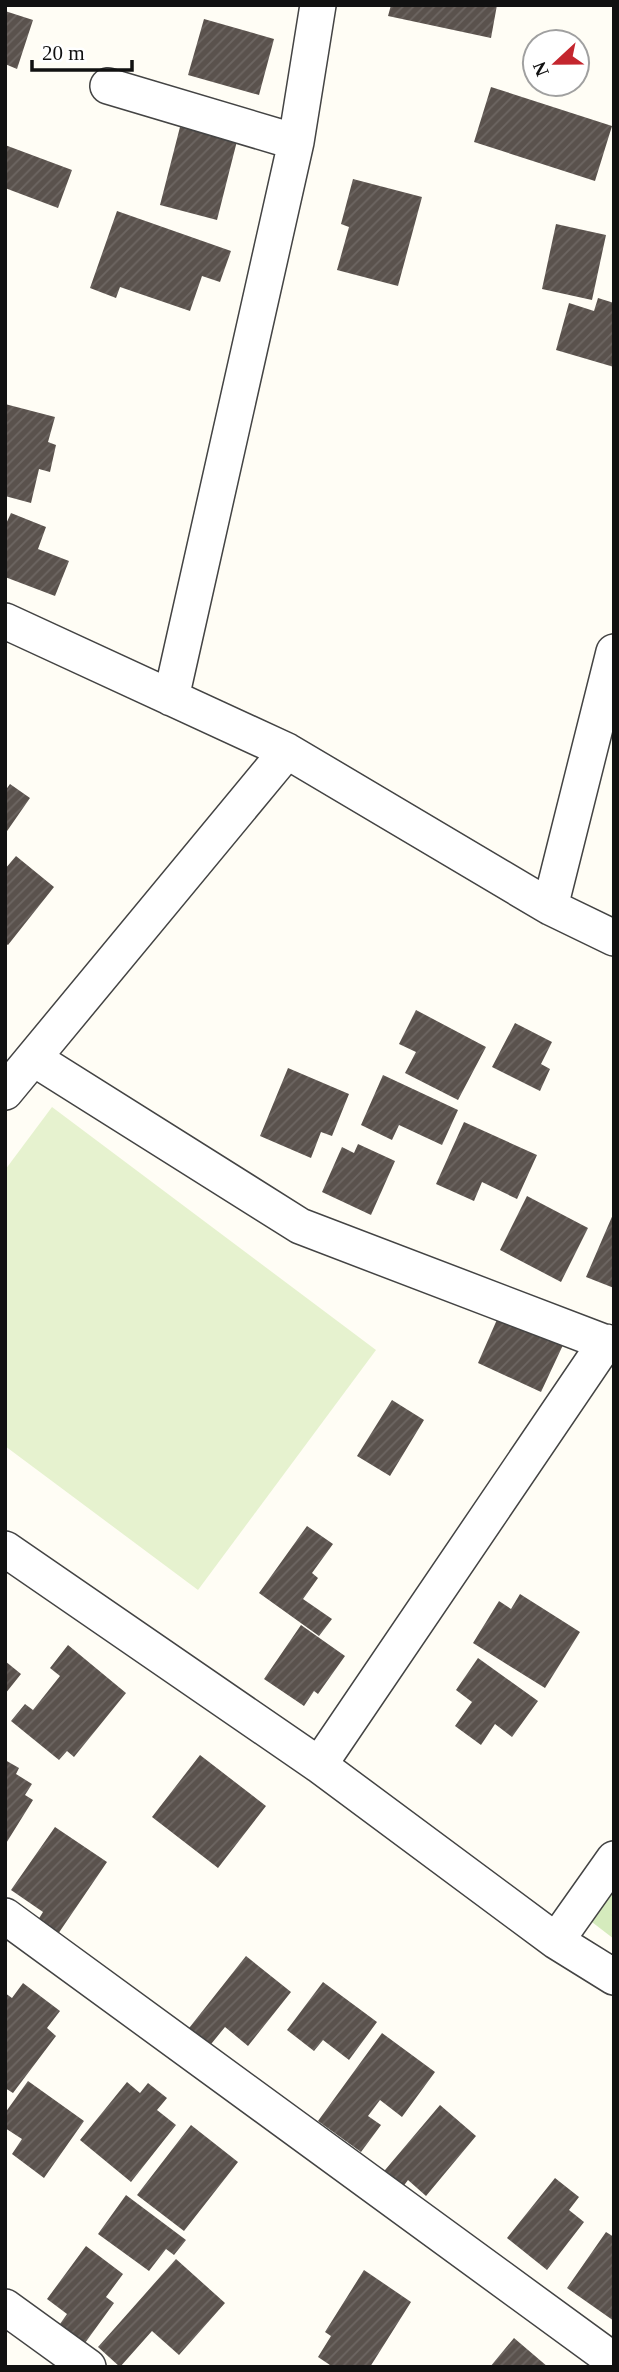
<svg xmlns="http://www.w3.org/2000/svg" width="619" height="2372" font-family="Georgia,serif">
<defs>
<pattern id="grass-tufts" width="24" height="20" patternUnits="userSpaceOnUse" patternTransform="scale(1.75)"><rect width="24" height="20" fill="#d5ebbd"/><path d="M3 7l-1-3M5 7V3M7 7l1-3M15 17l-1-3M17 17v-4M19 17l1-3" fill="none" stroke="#b6c8a1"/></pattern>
<pattern id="building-hatch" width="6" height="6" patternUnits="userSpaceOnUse" patternTransform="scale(1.75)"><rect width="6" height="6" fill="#5a524d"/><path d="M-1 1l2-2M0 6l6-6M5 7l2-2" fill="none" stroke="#6d6662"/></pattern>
</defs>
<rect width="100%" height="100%" fill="#fffdf5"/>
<path fill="url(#grass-tufts)" d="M 614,1883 L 614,1939 L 588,1919 Z"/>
<path fill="#e6f2cf" d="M 52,1107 L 376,1350 L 198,1590 L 5,1446 L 5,1170 Z"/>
<path fill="url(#building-hatch)" d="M 391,5 L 497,5 L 491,38 L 388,16 Z
M 5,11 L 33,20 L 17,69 L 5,64 Z
M 204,19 L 274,39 L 259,95 L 188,75 Z
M 491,87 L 612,126 L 595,181 L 474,142 Z
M 180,127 L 237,141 L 217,220 L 160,205 Z
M 5,145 L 72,170 L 58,208 L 5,188 Z
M 353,179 L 422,197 L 398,286 L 337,270 L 349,227 L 341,224 Z
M 117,211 L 231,251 L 220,282 L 202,276 L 190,311 L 120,287 L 116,298 L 90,288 Z
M 556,224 L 606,235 L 592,300 L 542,289 Z
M 598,298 L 614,303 L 614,367 L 556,350 L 569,303 L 594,311 Z
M 5,404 L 55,417 L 48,442 L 56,445 L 50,472 L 39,469 L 31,503 L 5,496 Z
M 11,513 L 46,527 L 38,549 L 69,561 L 55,596 L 5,577 L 5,526 Z
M 10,784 L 30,798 L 5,834 L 5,791 Z
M 16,856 L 54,887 L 8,945 L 5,943 L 5,869 Z
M 416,1010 L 486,1047 L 458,1100 L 405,1073 L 416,1052 L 399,1044 Z
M 515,1023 L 552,1042 L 541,1064 L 550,1069 L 540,1091 L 492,1067 Z
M 288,1068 L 349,1094 L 332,1136 L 321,1132 L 311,1158 L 260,1136 Z
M 383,1075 L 458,1110 L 442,1145 L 399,1125 L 392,1140 L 361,1125 Z
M 464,1122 L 537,1155 L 517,1199 L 482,1182 L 474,1201 L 436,1184 Z
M 358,1144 L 395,1161 L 371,1215 L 322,1192 L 342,1147 L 354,1153 Z
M 527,1196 L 588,1228 L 561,1282 L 500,1250 Z
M 614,1212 L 614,1288 L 586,1277 Z
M 499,1315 L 563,1345 L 541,1392 L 478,1363 Z
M 392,1400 L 424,1420 L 390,1476 L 357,1456 Z
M 307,1526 L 333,1544 L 312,1573 L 318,1578 L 303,1599 L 332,1619 L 319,1636 L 259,1593 Z
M 520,1594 L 580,1632 L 545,1688 L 473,1643 L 499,1601 L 511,1609 Z
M 301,1625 L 345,1656 L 318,1694 L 314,1691 L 304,1706 L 264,1679 Z
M 68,1645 L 126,1693 L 74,1757 L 67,1751 L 59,1760 L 11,1721 L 25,1704 L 33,1710 L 60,1676 L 50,1668 Z
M 478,1658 L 538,1701 L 512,1737 L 495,1724 L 481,1745 L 455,1726 L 472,1702 L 456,1690 Z
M 5,1661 L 21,1674 L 5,1694 Z
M 200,1755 L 266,1806 L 218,1868 L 152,1817 Z
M 5,1760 L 19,1768 L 16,1774 L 32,1784 L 25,1795 L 33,1800 L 5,1845 Z
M 55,1827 L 107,1862 L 58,1934 L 38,1920 L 43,1912 L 11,1890 Z
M 246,1956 L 291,1992 L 248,2046 L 225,2027 L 203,2054 L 182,2037 Z
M 323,1982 L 377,2022 L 349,2060 L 323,2040 L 314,2051 L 287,2030 Z
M 23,1983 L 60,2011 L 47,2028 L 56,2036 L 13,2093 L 5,2088 L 5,1993 L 12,1998 Z
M 382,2033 L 435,2072 L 402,2117 L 380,2100 L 368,2116 L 381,2125 L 361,2152 L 318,2121 Z
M 28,2081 L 84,2121 L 44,2178 L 12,2154 L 22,2139 L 5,2128 L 5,2113 Z
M 127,2082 L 140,2093 L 148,2083 L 167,2098 L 157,2110 L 176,2125 L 131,2182 L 80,2140 Z
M 440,2105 L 476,2136 L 426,2196 L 408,2180 L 399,2192 L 380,2176 Z
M 191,2125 L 238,2162 L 184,2231 L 137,2195 Z
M 555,2178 L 579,2197 L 569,2210 L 584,2222 L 547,2270 L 507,2238 Z
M 126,2195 L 186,2240 L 174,2255 L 166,2249 L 149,2271 L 98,2234 Z
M 606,2232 L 614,2237 L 614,2321 L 567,2288 Z
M 86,2246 L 123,2274 L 106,2297 L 114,2303 L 85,2343 L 60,2324 L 67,2314 L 47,2299 Z
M 176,2259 L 225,2303 L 179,2355 L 152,2331 L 120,2367 L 98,2347 Z
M 364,2270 L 411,2302 L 370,2367 L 333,2367 L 318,2357 L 331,2336 L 325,2332 Z
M 514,2338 L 548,2367 L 490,2367 Z"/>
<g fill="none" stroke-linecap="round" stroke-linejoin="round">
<g stroke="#444" stroke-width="38">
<path id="minor" d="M 108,86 L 296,142
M 5,621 L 287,751 L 550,907 L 614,938
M 171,698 L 296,142 L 318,5
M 550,907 L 614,652
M 33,1058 L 300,1226 L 614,1346
M 5,1092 L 287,751
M 5,1549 L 319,1765 L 556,1941 L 614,1977
M 319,1765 L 606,1342
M 5,1916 L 614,2361
M 556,1941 L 614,1859
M 5,2307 L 88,2367"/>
</g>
<use href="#minor" stroke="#fff" stroke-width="35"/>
</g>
<rect width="619" height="2372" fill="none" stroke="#111111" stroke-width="14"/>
<g transform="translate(556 63) rotate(248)"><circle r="33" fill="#ffffff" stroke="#a0a0a0" stroke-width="2"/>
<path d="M0-5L12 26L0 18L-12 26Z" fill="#c4262e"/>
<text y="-10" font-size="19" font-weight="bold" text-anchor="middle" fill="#111111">N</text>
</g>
<path d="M32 60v10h100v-10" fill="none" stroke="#111111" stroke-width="3.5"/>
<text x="42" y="60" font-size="21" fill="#111111" stroke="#ffffff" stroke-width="5" paint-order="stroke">20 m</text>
</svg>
